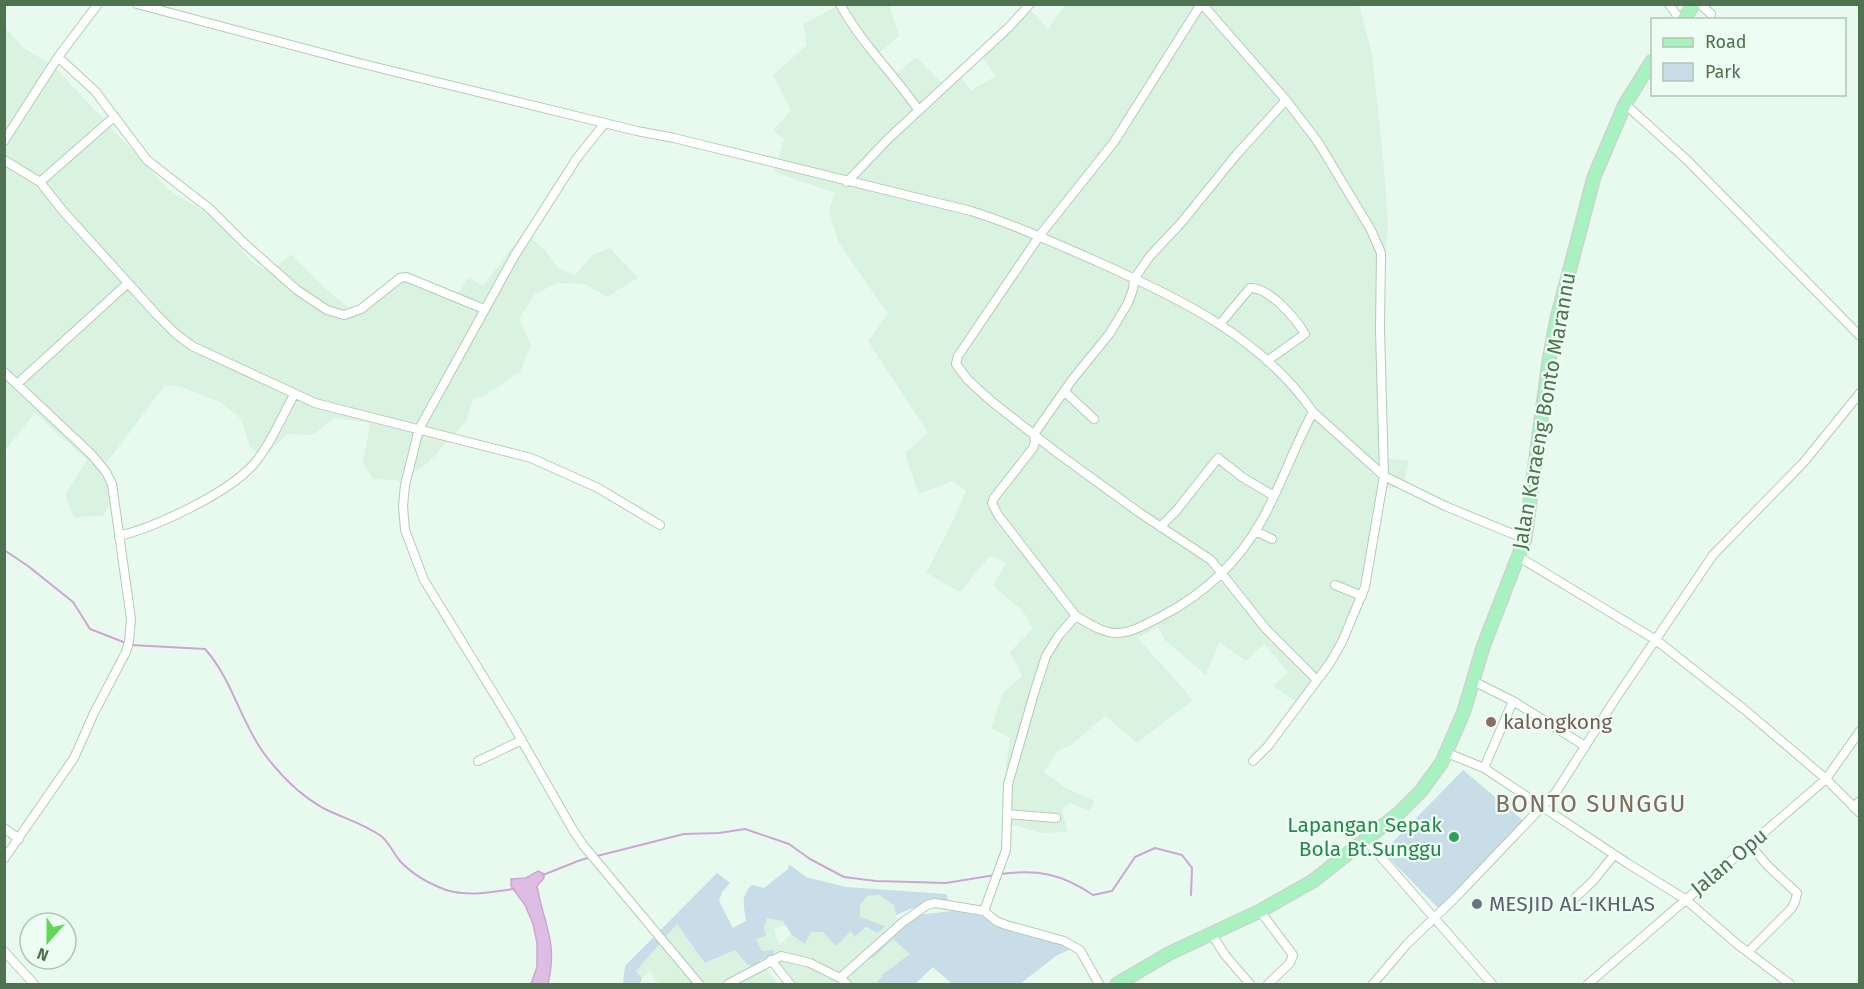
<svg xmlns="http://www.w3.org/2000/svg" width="1864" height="989" font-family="'Fira Sans',sans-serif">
<rect width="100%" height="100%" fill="#e8faee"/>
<path fill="#daf3e1" d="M 839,5 L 889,5 L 899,36 L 876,55 L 895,75 L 916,57 L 943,84 L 957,72 L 971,90 L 996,76 L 980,54 L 1029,8 L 1048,29 L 1065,5 L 1359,5 L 1372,54 L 1383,157 L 1388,224 L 1380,341 L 1384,458 L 1409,461 L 1403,488 L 1386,488 L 1379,504 L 1352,617 L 1338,657 L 1301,705 L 1273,686 L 1288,672 L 1264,644 L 1246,661 L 1219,642 L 1206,675 L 1165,640 L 1158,627 L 1138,638 L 1193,700 L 1137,743 L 1105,716 L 1071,745 L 1059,750 L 1044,772 L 1064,787 L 1094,801 L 1090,811 L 1070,803 L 1062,810 L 1068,832 L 1041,833 L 1007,823 L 1002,795 L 1010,738 L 991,728 L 1002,694 L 1022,676 L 1010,652 L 1033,628 L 1022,610 L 993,586 L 1006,563 L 990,556 L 960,592 L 926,573 L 954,519 L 966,491 L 953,481 L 919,494 L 905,453 L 928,433 L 868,341 L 888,314 L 838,242 L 829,210 L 835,193 L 774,172 L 784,139 L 773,130 L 791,110 L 773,75 L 807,45 L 803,24 Z
M 5,28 L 24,48 L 55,67 L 168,189 L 216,219 L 252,262 L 270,272 L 291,254 L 328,291 L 354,312 L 401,278 L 453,300 L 469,278 L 483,286 L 524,232 L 545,250 L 558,268 L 575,275 L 594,254 L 610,248 L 638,278 L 607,297 L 585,284 L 558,283 L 535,294 L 519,319 L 531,345 L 520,372 L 486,395 L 473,399 L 466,421 L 429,462 L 403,481 L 373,479 L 363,463 L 370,423 L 334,418 L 313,435 L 287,434 L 263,458 L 250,447 L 241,419 L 220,402 L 181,387 L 165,385 L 106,464 L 117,492 L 103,516 L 74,517 L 65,495 L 87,460 L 35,413 L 5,451 Z
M 879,895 L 894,905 L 898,925 L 867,952 L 872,959 L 893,939 L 911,954 L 883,974 L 876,984 L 788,984 L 782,966 L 774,958 L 762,951 L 756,939 L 766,936 L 764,927 L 767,917 L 783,921 L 786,925 L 774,929 L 779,945 L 791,934 L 797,937 L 811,932 L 851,931 L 885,926 L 860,917 L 860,905 L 867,896 Z
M 677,924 L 705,963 L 735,950 L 760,960 L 778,984 L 661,984 L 654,979 L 650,972 L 642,978 L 636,971 Z"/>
<path fill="#c8dde7" d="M 1463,770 L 1525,822 L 1439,909 L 1383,852 Z
M 789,864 L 806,877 L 846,887 L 946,894 L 949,902 L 920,905 L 896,915 L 894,905 L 879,895 L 867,896 L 860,905 L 860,917 L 885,926 L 878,933 L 866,927 L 854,937 L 851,931 L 836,946 L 823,932 L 811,932 L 805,944 L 791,934 L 783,921 L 767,918 L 764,927 L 766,936 L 756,939 L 762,951 L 773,950 L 774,958 L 760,960 L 757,968 L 747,964 L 735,950 L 705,963 L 677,924 L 636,971 L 642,978 L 640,984 L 623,984 L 625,966 L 717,873 L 730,883 L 722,892 L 719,901 L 733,928 L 746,921 C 744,907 740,895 752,885 L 764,888 L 788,869 Z
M 977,908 L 979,915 L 1034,938 L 1057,940 L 1075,947 L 1056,956 L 1020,984 L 952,984 L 933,967 L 915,984 L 876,984 L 883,974 L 910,954 L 893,939 L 872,959 L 867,952 L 917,915 Z"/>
<path fill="#ddbee2" stroke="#cda6d3" stroke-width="1.5" d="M 538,871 L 544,874 L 544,878 L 537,886 C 544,926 558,941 548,984 L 531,984 L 537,967 L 537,943 L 533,924 L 525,905 L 511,886 L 511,879 L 526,878 Z"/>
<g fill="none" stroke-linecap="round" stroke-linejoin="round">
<path stroke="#cda6d3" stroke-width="2" d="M 4,550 L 28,566 L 73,602 L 90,629 L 126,643
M 131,645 L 205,649 C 232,679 240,720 263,752 C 279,774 300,795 323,808 C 342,818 363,823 381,836 C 389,842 393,853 400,861 C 412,874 430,884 446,890 C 468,897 493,892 514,889
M 597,856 L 684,834 L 719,833 L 745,829 L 789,844 L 810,859 L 844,877 L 876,881 L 946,883 L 995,875
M 1001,874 C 1038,869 1062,874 1093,895 L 1112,891 L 1135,857 L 1155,848 L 1182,855 L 1192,868 L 1191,895
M 543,875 L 578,861 L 591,857"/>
<g stroke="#b2cdb6" stroke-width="10">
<path id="minor" d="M 137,4 L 359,63 L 637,131 L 674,138 L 971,211 C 1015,225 1055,243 1098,262 C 1177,297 1263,338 1313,412 L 1384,476 L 1445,506 L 1525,539
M 840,4 C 861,43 894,74 919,111
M 1201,4 L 1114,142 L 1040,235 L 958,356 L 956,364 L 968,380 L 991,401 L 1060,455 L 1140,513 L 1211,560 L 1266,629 L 1317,680
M 1202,4 L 1286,100 L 1318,142 L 1371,230 L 1381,253 L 1380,329 L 1384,476 L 1365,587 L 1342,642 L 1330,663 L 1268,746 L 1253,761
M 1669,4 L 1680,20
M 1700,4 L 1711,14
M 58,57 L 95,91 L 147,160 L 210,209 L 245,244 L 297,290 L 327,310 L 344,315 L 361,309 L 400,278 L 406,277 L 484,309
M 1625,104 L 1688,161 L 1860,336
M 605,123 L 577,158 L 515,255 L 419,429 L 405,485 L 403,506 L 405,530 L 424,580 L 510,720 L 573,830 L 583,845 L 699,984
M 4,141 L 58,57 L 98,4
M 4,160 L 40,182 L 63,211 L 156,314 L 176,334 L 192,346 L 315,403 L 531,458 L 598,488 L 660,525
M 40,182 L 114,117
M 847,182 L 888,139 L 1009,27 L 1030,4
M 1220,324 L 1250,288 C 1269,287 1296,319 1305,334 L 1267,361
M 4,372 L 92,455 L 106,472 L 112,484 L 131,619 L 129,642 L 126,652 L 94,713 L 74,758 L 4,859
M 17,384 L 128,283
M 1065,392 L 1094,419
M 1160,527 L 1176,511 L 1218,458 L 1242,477 L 1274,496
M 1255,531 L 1272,539
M 119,536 C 156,527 226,494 252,466 C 269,448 282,416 294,395
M 1519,557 L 1656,640 L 1745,710 L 1826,779 L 1860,813
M 1335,585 L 1362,596
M 1076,616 C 1114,640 1122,637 1160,617 C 1203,595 1238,563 1262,520 C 1281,486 1294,447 1313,412
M 1473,681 L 1513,701 L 1585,746
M 1447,753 L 1484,768 L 1627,863 L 1685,899 L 1737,944 L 1790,984
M 478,761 L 522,740
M 1484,768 L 1513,701
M 1853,807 L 1860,801
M 1007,814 L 1056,818
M 4,828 L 19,839
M 1366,840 L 1492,984
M 1576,897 L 1593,881 L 1614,855
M 984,911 L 1006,850 L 1008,784 L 1035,690 L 1046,656 L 1059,635 L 1076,616 L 998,515 L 992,503 L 994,498 L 1033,448 L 1035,442 L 1034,434 L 1072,380 L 1110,333 L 1128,303 L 1133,289 L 1134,279 L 1150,256 L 1181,223 L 1237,154 L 1286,100
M 1260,911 L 1293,955 L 1290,963 L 1268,984
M 1211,933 L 1225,955 L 1250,984
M 4,951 L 34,984
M 1748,952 L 1791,909 L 1795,902 L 1797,893 L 1768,866 L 1749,844
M 771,960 L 790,984
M 840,978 L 847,984
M 728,984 L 781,956 L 810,963 L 840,978 L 903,922 L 927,905 L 935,903 L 984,911 L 996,921 L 1006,925 L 1064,941 L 1080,950 L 1099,984
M 1373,984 L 1407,944 L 1455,898 L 1556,792 L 1616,698 L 1713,555 L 1804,462 L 1860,393
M 1588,984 L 1826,779 L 1860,731"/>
</g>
<g stroke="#cad5cb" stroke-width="15">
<path id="primary" d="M 1683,20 L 1694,4
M 1117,984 L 1170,953 L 1260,911 L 1313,881 L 1398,814 L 1421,791 L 1442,762 L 1464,711 L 1483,647 L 1525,539 L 1549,360 L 1557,318 L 1594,177 L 1625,104 L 1652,61"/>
</g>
<use href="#minor" stroke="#fff" stroke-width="8"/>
<use href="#primary" stroke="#a8f2c1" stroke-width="12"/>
</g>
<circle fill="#8d6e63" stroke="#eefdf3" stroke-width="2" cx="1491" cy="722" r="6"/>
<circle fill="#2e9e5b" stroke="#eefdf3" stroke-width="2" cx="1454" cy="837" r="6"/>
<circle fill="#6b7280" stroke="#eefdf3" stroke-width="2" cx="1477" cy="904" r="6"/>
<g text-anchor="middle" stroke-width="4.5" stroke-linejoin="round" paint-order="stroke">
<g font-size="21" fill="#4f7251" stroke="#eefdf3">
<text transform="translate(1544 411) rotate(-80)" y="7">Jalan Karaeng Bonto Marannu</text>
<text transform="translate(1729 862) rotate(-40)" y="7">Jalan Opu</text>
</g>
<g font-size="21" fill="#785e54" stroke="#eefdf3" text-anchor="start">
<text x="1503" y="729">kalongkong</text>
</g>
<g font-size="21" fill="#27864d" stroke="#eefdf3" text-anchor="end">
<text x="1442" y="832">Lapangan Sepak<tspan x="1442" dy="24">Bola Bt.Sunggu</tspan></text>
</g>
<g font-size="21" fill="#5b616d" stroke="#eefdf3" text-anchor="start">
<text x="1489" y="911">MESJID AL-IKHLAS</text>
</g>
<g font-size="24" letter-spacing="1.5" fill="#806b5e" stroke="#eefdf3">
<text x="1591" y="812">BONTO SUNGGU</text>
</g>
</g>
<rect width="1864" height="989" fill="none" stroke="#4f7251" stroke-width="12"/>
<rect x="1651" y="18" width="195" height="78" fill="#eefdf3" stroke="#aec5b2" stroke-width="1.5"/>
<rect x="1663" y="38" width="30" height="9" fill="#a8f2c1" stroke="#aec5b2" stroke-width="1.5"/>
<text x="1705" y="48" font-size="18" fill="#4f7251">Road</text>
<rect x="1663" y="63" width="30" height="18" fill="#c8dde7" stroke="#aec5b2" stroke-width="1.5"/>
<text x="1705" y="78" font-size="18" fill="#4f7251">Park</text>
<g transform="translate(48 941) rotate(201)"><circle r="28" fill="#eefdf3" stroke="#aec5b2" stroke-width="1.5"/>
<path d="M0-4.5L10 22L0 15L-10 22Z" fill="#62d75a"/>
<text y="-9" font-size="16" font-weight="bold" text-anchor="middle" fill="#4f7251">N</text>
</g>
</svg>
